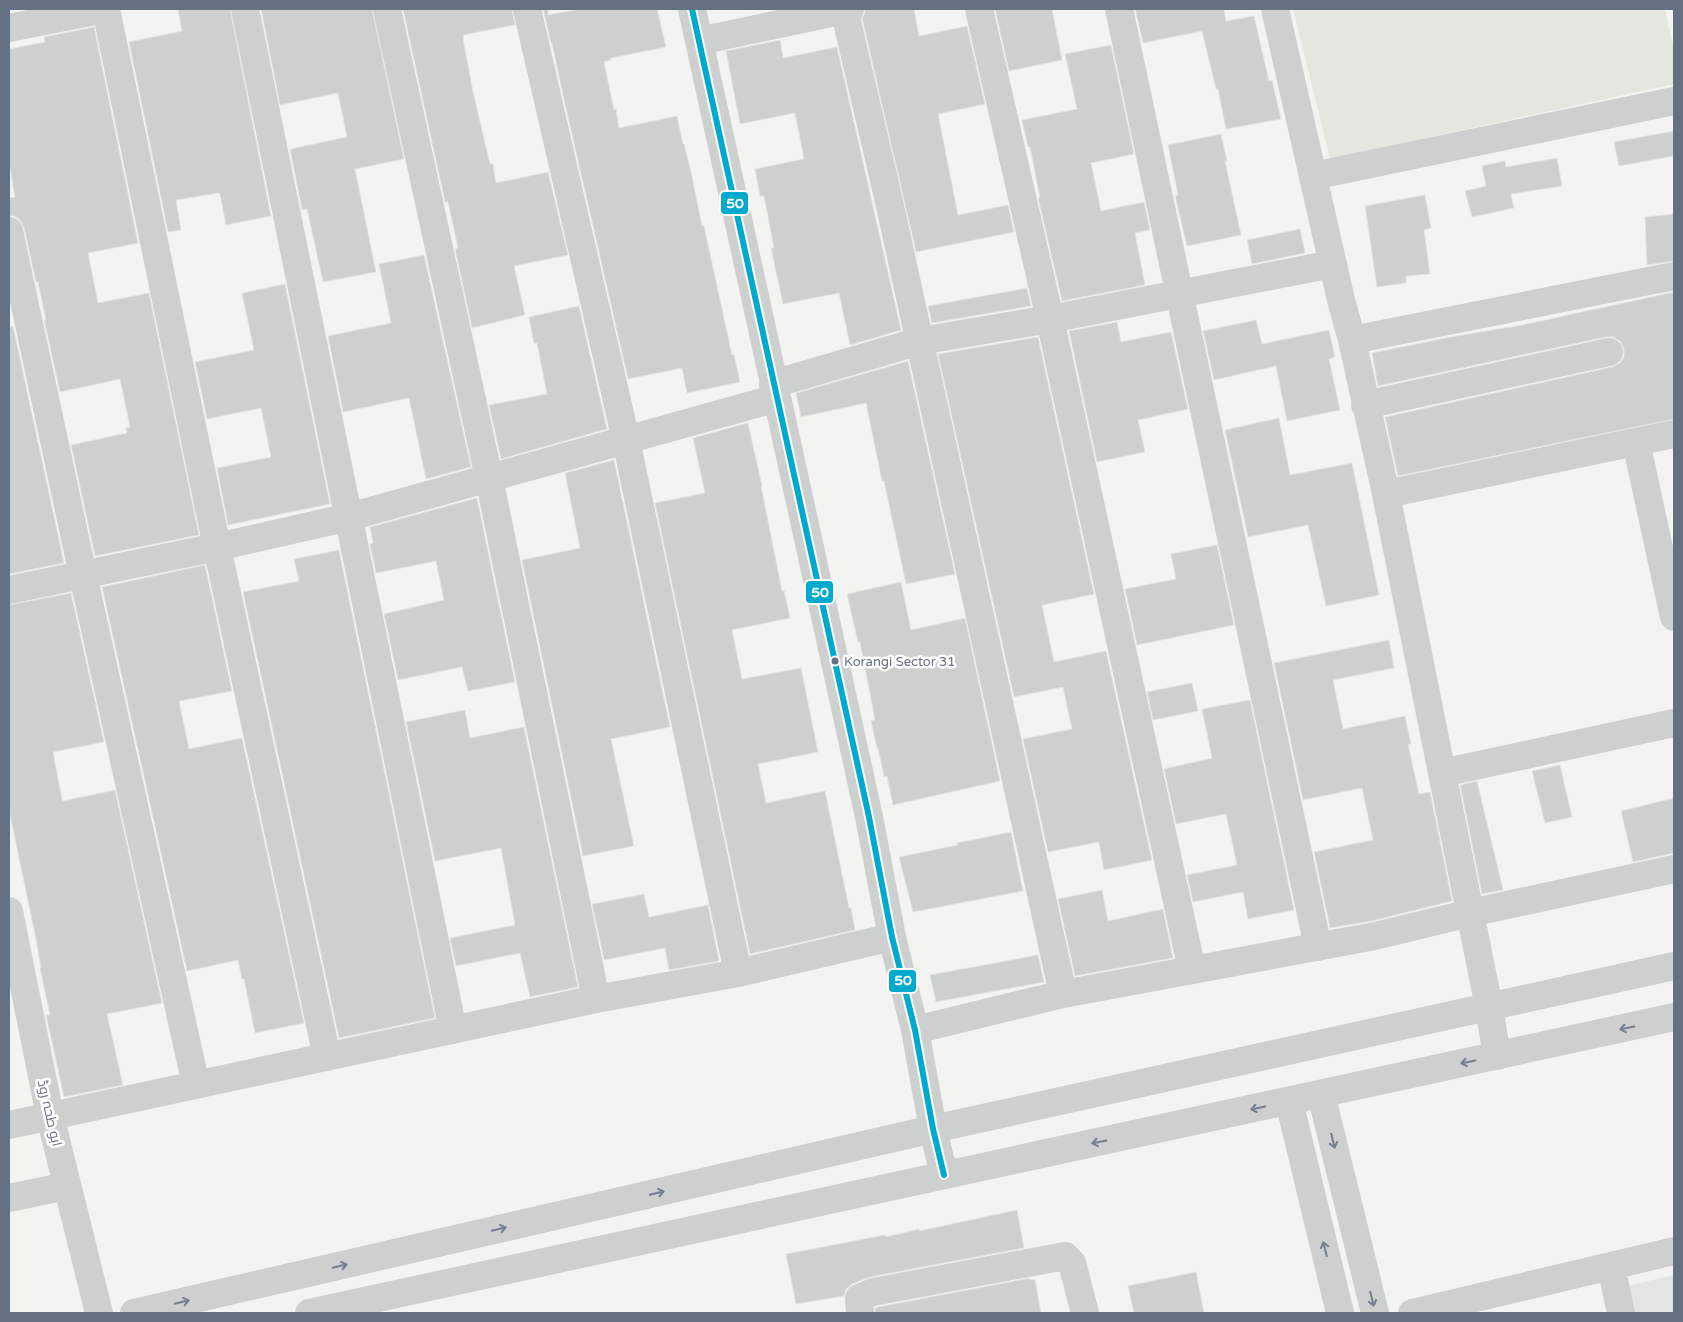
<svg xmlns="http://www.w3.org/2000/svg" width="1683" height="1322" font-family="'Varela Round',Cairo,sans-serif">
<rect width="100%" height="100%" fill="#f3f4f2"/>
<path fill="#e3e5e4" d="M 1674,1275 L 1674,1313 L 1628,1313 L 1622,1287 Z"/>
<path fill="#e2e7e0" d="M 1293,9 L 1665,9 L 1674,51 L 1674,84 L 1330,159 Z"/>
<path fill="#cecfcf" stroke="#e2e3e2" d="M 178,9 L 230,9 L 271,216 L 226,225 L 220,194 L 218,193 L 176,200 L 181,230 L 168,232 L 129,42 L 182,31 Z
M 261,9 L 372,9 L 404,159 L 355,169 L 376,272 L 323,282 L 307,209 L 302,210 L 290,149 L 347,137 L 338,93 L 280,105 Z
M 403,9 L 512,9 L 515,25 L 463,35 L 464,39 L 463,39 L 473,92 L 490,164 L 493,164 L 496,183 L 548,172 L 568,255 L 514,266 L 525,315 L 472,328 L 455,249 L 458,248 L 448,202 L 445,202 Z
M 543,9 L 548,9 L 548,15 L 580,9 L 657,9 L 666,47 L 611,58 L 611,60 L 604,62 L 614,110 L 616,109 L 619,128 L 677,116 L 683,144 L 684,144 L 691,172 L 702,226 L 704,226 L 732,355 L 734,355 L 740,382 L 687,393 L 682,368 L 628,379 L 562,91 L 552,43 L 551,43 Z
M 865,9 L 914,9 L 919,36 L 967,26 L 985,104 L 938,114 L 958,215 L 1008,205 L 1014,232 L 916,252 L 862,18 L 865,13 Z
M 995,9 L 1052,9 L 1062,60 L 1009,71 Z
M 1135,9 L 1224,9 L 1226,21 L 1254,16 L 1269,81 L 1272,80 L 1281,119 L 1226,129 L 1218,89 L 1216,89 L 1202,31 L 1143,43 Z
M 94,27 L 138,243 L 88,253 L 98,303 L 149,293 L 199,535 L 95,556 L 71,445 L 127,433 L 126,428 L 130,427 L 120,379 L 60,392 L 44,320 L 46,320 L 38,282 L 36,282 L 24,228 L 20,220 L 14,216 L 9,216 L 9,198 L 15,197 L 9,162 L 9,49 L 45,42 L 44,37 Z
M 780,40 L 783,58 L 837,47 L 901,330 L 850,345 L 839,293 L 783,304 L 771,248 L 774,248 L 764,196 L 760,196 L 755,169 L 804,159 L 795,113 L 740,124 L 726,51 Z
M 1111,45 L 1134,154 L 1091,163 L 1101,211 L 1144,202 L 1150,230 L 1135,233 L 1145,285 L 1062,301 L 1038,198 L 1040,198 L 1030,147 L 1028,147 L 1022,120 L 1077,109 L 1065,54 Z
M 1674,131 L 1674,156 L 1619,166 L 1614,142 Z
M 1221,134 L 1227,161 L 1225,161 L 1241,235 L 1187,246 L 1175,196 L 1178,195 L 1168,145 Z
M 1557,158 L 1562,186 L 1511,194 L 1514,208 L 1472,217 L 1465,191 L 1486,186 L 1482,166 L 1505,161 L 1506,167 Z
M 1425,195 L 1431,228 L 1424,230 L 1430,274 L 1406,276 L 1406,283 L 1377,287 L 1365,206 Z
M 1674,214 L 1674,261 L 1647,265 L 1645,217 Z
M 1300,229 L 1305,253 L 1252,264 L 1247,240 Z
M 424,255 L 471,467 L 426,479 L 409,398 L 343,412 L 328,336 L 391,323 L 379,264 Z
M 285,284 L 330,504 L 228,525 L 217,468 L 271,457 L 261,408 L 207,419 L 195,362 L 254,350 L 242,293 Z
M 1027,288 L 1031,306 L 932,323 L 928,306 Z
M 1674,292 L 1674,419 L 1398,476 L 1385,417 L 1612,367 L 1620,363 L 1624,357 L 1624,349 L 1620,341 L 1613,337 L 1606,337 L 1378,386 L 1372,353 L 1451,337 L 1522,325 Z
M 579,306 L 607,429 L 501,459 L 489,405 L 547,394 L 537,343 L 534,344 L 529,317 Z
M 1256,320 L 1262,344 L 1329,330 L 1335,357 L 1329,359 L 1340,410 L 1287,421 L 1276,366 L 1214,380 L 1203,331 Z
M 1117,322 L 1121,342 L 1171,332 L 1188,409 L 1138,420 L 1145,452 L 1097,462 L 1069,331 Z
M 13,326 L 64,563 L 9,574 L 9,327 Z
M 1038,337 L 1094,594 L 1042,605 L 1054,662 L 1106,651 L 1152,860 L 1104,870 L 1099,842 L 1048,852 L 1023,739 L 1072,729 L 1063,687 L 1014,697 L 938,354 Z
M 908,361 L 955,574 L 906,584 L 884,481 L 882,481 L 866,403 L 801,417 L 796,393 Z
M 1279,418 L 1290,475 L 1352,463 L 1379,595 L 1326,606 L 1308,525 L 1248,537 L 1225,430 Z
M 748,423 L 762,486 L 761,486 L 782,591 L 784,590 L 790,618 L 732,630 L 742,679 L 801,668 L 818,752 L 758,764 L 766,803 L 825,791 L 849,908 L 851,908 L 855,930 L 750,954 L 655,503 L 705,493 L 693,438 Z
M 614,460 L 670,727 L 611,739 L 634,846 L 583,856 L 522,560 L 580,548 L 565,473 Z
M 477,498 L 515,682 L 468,691 L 462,667 L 398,680 L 384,614 L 444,600 L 436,561 L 376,573 L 370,544 L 373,543 L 370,527 Z
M 1217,545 L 1234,625 L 1137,645 L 1125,589 L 1176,579 L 1171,554 Z
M 339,550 L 435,1018 L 339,1038 L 243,592 L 299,581 L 294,559 Z
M 205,565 L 232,691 L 179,701 L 189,749 L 242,738 L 304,1023 L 255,1033 L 244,979 L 242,979 L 238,960 L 187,971 L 102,587 Z
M 901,582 L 911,630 L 965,618 L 1000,781 L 893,805 L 887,776 L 884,777 L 878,748 L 877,748 L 871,721 L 875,720 L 860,642 L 858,642 L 847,594 Z
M 71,593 L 104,742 L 53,752 L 62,799 L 63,801 L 115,790 L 162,1003 L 107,1014 L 123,1085 L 64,1097 L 46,1015 L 50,1015 L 40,968 L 41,968 L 36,939 L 9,810 L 9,605 Z
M 1389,640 L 1394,668 L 1333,680 L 1343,729 L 1405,716 L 1411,744 L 1408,744 L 1419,794 L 1430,792 L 1452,901 L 1372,921 L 1330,928 L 1314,852 L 1373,840 L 1362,788 L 1303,800 L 1274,663 Z
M 1192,683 L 1198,711 L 1153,720 L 1147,692 Z
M 1250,700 L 1294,910 L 1248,919 L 1243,892 L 1193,902 L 1187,875 L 1237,865 L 1226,814 L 1176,824 L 1164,769 L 1212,758 L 1202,709 Z
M 465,710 L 470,738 L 524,727 L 578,987 L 530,997 L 520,953 L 456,966 L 450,938 L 515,925 L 501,848 L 435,861 L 406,722 Z
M 1560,765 L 1572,817 L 1545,823 L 1532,771 Z
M 1477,781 L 1503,890 L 1482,894 L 1460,785 Z
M 1674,798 L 1674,853 L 1633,862 L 1621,811 Z
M 1011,832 L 1023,891 L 913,912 L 899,857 L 958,845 L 957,843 Z
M 1102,890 L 1108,921 L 1163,909 L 1173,958 L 1075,976 L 1058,899 Z
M 644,894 L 649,917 L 708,905 L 719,961 L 669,970 L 665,948 L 604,960 L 592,904 Z
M 1038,955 L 1044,982 L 936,1002 L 930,975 Z
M 1017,1210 L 1024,1248 L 870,1277 L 852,1284 L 846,1289 L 844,1296 L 796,1304 L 786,1254 L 885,1235 L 886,1237 L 919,1229 L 919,1231 Z
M 1196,1272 L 1204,1313 L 1134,1313 L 1128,1286 Z
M 1030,1278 L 1030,1280 L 1035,1279 L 1041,1313 L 875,1313 L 875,1308 L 878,1307 Z"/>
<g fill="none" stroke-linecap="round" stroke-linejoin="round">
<path stroke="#cecfcf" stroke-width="28" d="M 106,9 L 217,547 L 327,1057
M 245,9 L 453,1030
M 387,9 L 489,478 L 596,999
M 527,9 L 626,440 L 738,973
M 692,9 L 869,817 L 892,937 L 915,1030 L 933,1129 L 944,1175
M 844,9 L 888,197 L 1063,994
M 979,9 L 1050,319 L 1192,970
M 1119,9 L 1318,947
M 1275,9 L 1341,300 L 1352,340 L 1386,494 L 1489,1007 L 1497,1056
M 9,28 L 105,9
M 699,41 L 850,9
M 1313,176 L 1674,101
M 9,231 L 83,575 L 196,1085
M 1352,340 L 1674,276
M 773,384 L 920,341 L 1050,319 L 1333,264
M 1365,405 L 1609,352
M 1636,442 L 1674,617
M 1386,494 L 1674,434
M 9,590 L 217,547 L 349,517 L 777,398
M 1442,773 L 1674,723
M 9,911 L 50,1116 L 99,1313
M 915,1030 L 1063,994 L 1375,936 L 1470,913 L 1674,869
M 1321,1094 L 1375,1313
M 1289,1101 L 1340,1313
M 9,1125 L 596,999 L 738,973 L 892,937
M 9,1198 L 67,1186
M 1611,1266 L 1621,1313
M 134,1313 L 933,1129 L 1674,966
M 309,1313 L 1674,1017
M 860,1313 L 859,1298 L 873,1292 L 1065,1256 L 1072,1263 L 1085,1313
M 1412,1313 L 1674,1251"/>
<g stroke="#fff" stroke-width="10">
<path id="bus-1" d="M 692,9 L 869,817 L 892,937 L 915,1030 L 933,1129 L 944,1175"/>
</g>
<use href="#bus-1" stroke="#00a9ce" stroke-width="6"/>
</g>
<defs><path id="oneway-shaft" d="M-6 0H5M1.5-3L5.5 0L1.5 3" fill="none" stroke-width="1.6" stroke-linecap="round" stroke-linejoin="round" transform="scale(1.25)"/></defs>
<g stroke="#747f8e">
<use href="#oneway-shaft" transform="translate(1627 1028) rotate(168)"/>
<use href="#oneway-shaft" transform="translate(1468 1062) rotate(168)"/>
<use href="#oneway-shaft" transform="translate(1258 1108) rotate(168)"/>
<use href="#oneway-shaft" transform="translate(1333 1141) rotate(76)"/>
<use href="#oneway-shaft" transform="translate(1099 1142) rotate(168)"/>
<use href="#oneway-shaft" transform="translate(657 1193) rotate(-13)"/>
<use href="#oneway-shaft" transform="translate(499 1229) rotate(-13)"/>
<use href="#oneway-shaft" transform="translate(1325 1249) rotate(-104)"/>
<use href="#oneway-shaft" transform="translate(340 1266) rotate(-13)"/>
<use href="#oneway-shaft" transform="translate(1372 1299) rotate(76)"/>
<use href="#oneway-shaft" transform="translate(182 1302) rotate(-13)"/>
</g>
<circle fill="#647182" stroke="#fff" stroke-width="2" cx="835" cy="661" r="4.5"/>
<g text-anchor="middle" stroke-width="5" stroke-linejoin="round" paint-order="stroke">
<g font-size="13" fill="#647182" stroke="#fff" text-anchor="start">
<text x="844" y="666">Korangi Sector 31</text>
</g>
<g font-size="14" fill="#647182" stroke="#fff">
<text transform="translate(50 1113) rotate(77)" y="5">ابو طحہ روڈ</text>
</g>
</g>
<g stroke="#fff" stroke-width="2">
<rect x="720" y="191" width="29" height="24" rx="5" fill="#00a9ce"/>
<rect x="805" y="580" width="29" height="24" rx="5" fill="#00a9ce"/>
<rect x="888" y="969" width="29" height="24" rx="5" fill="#00a9ce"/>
</g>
<g font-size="14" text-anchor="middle" font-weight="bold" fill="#fff">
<text x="735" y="208">50</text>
<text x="820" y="597">50</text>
<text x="903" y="985">50</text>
</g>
<rect width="1683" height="1322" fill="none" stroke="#647182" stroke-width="20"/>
</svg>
